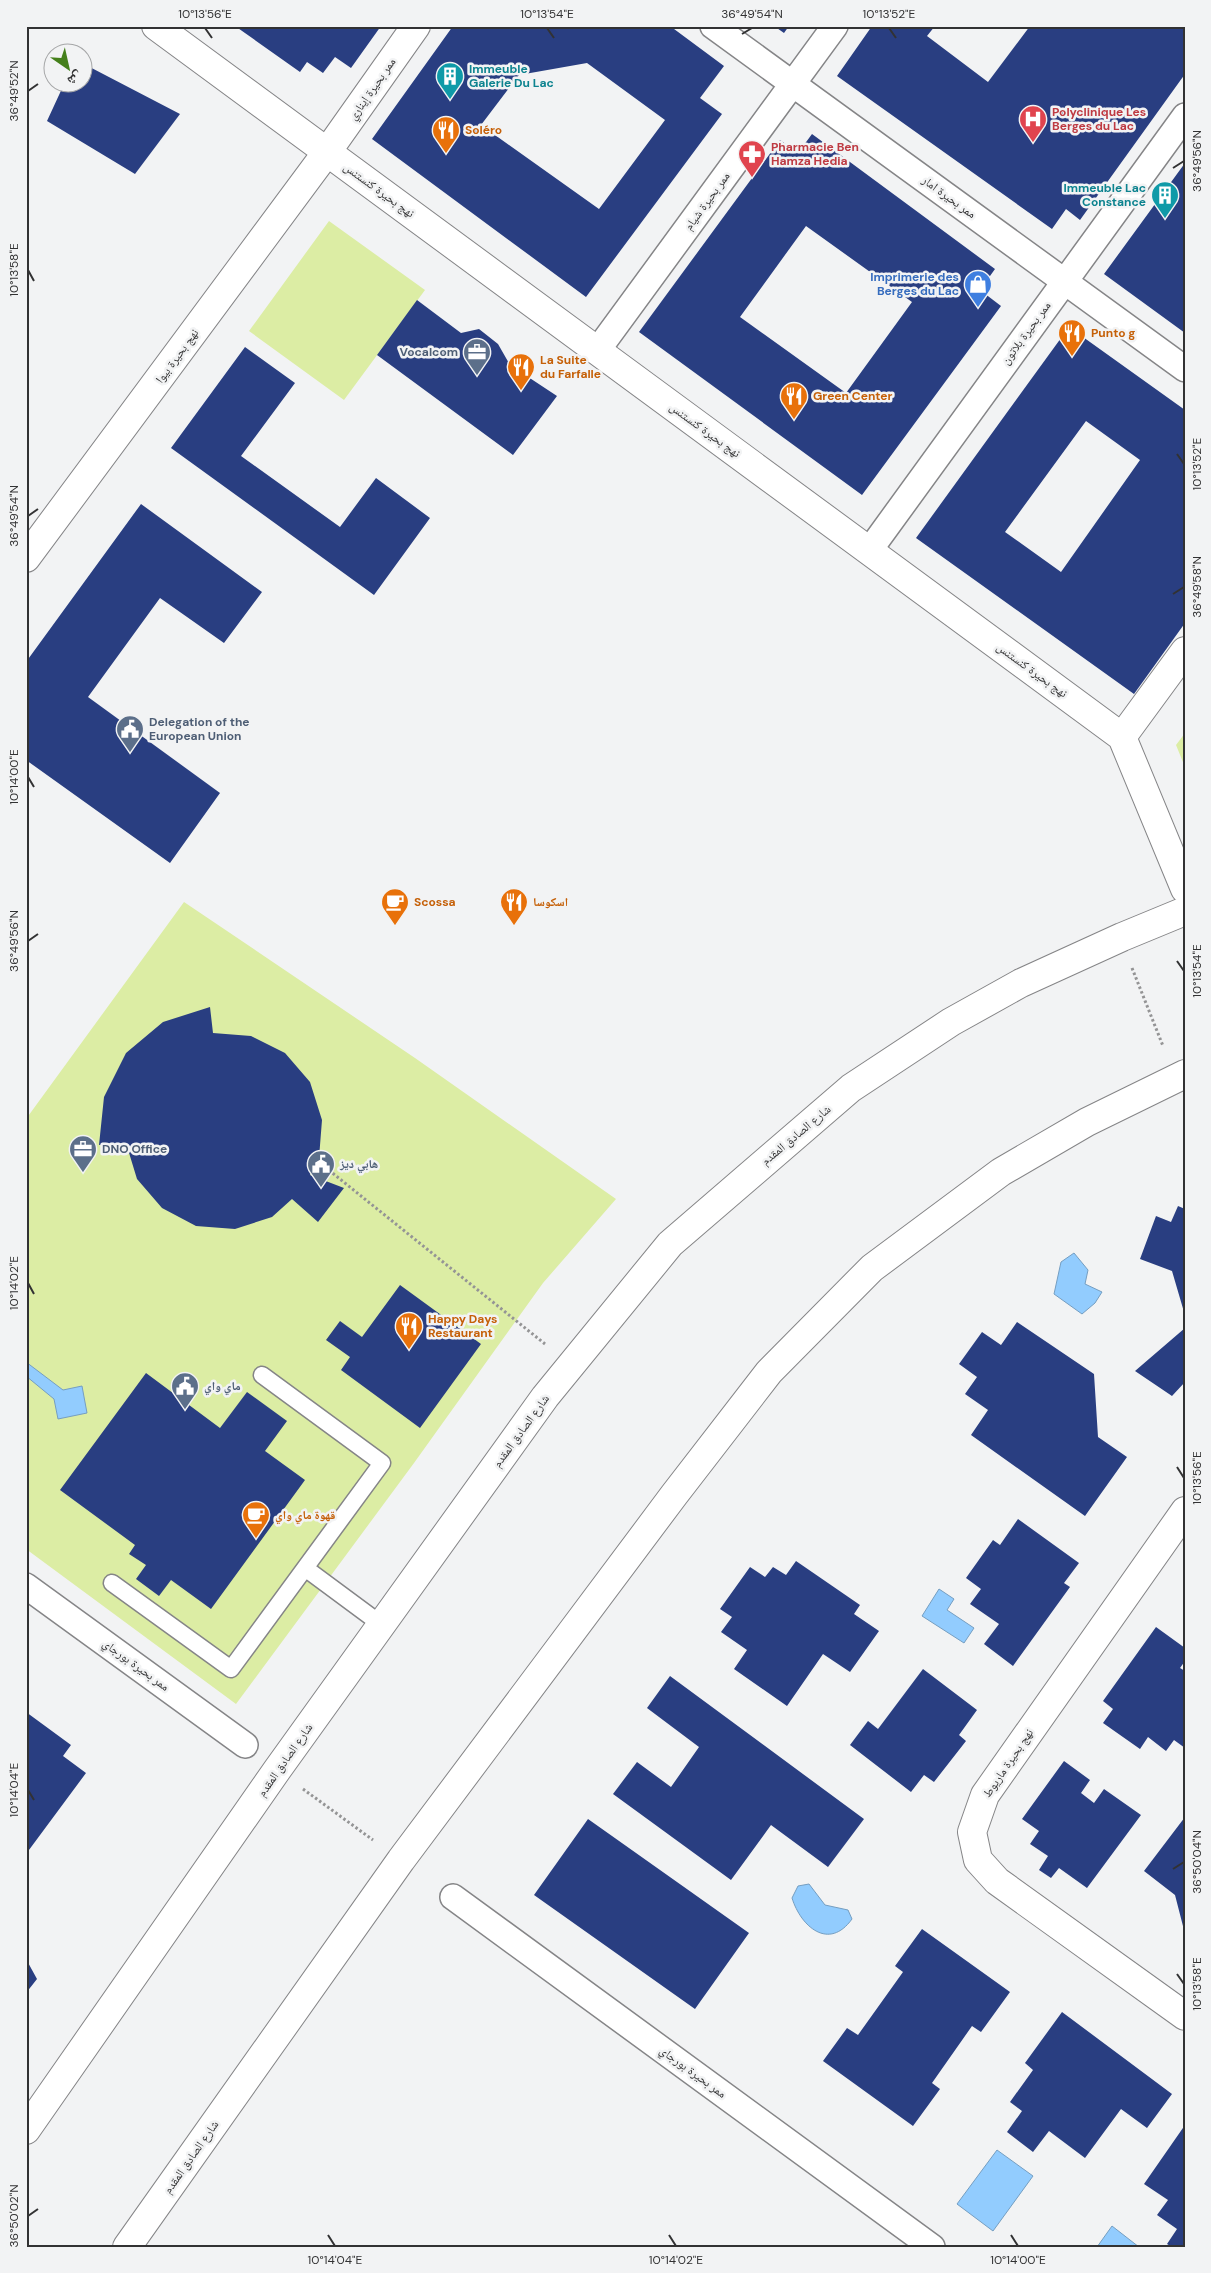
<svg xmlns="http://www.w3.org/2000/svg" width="1211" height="2273" font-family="'DM Sans','Noto Naskh Arabic',sans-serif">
<rect width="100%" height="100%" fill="#f2f3f4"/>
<path fill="#dceda4" d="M 329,221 L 425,290 L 344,400 L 249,331 Z
M 1185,733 L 1185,767 L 1176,745 Z
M 184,902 L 415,1058 L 616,1199 L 543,1283 L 414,1463 L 236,1704 L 26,1549 L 26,1119 Z"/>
<path fill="#92ccfe" stroke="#759ec1" d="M 1074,1253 L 1088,1270 L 1085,1284 L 1102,1292 L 1095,1303 L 1082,1314 L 1054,1294 L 1061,1262 Z
M 26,1362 L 63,1390 L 82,1386 L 87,1413 L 58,1419 L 54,1399 L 26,1376 Z
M 939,1589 L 954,1599 L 947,1610 L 974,1628 L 964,1643 L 922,1616 Z
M 809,1884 L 825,1905 L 848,1910 L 852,1919 C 829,1951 801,1927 792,1898 L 798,1886 Z
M 997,2150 L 1033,2176 L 993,2231 L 957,2204 Z
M 1112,2226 L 1139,2247 L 1097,2247 Z"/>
<path fill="#293e81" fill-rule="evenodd" d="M 235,26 L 381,26 L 351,68 L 335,57 L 323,73 L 307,62 L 300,72 Z
M 453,26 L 670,26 L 724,66 L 700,98 L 722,114 L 586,297 L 372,139 ZM 587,63 L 665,120 L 599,209 L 481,125 L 519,75 Z
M 774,26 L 789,26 L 784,33 Z
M 872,26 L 935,26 L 927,36 L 988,82 L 1030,26 L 1185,26 L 1185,74 L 1080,220 L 1066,209 L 1052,229 L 837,76 Z
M 82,63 L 180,114 L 135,174 L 47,121 L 65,82 L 82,82 Z
M 812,134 L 995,269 L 980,290 L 1001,306 L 862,495 L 639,332 L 780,140 L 798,153 ZM 806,226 L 912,302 L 846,393 L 740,317 Z
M 1185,163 L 1185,333 L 1104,274 Z
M 417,300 L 461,333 L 479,329 L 498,344 L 510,365 L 557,396 L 513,455 L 377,355 Z
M 1069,327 L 1185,410 L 1185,623 L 1134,694 L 916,538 ZM 1086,421 L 1140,460 L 1061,572 L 1005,532 Z
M 245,347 L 295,383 L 241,456 L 340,527 L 376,478 L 430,518 L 374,595 L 171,448 Z
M 141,504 L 262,592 L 224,643 L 160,598 L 88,697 L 220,793 L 170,863 L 26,760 L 26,662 Z
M 210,1007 L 213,1033 L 251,1036 L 285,1053 L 310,1082 L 322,1120 L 319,1158 L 310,1175 L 344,1188 L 318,1222 L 292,1199 L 272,1217 L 235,1229 L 196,1226 L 162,1208 L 137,1179 L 126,1143 L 99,1145 L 104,1097 L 126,1053 L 163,1022 Z
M 1178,1206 L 1185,1209 L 1184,1312 L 1172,1271 L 1140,1259 L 1156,1216 L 1171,1222 Z
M 400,1285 L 481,1344 L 420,1428 L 341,1370 L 350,1357 L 326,1340 L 340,1321 L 362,1337 Z
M 1017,1322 L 1094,1374 L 1098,1437 L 1127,1457 L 1085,1516 L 971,1435 L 988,1410 L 965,1394 L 977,1377 L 959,1364 L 982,1332 L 1001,1345 Z
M 1185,1328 L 1185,1382 L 1172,1396 L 1135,1371 Z
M 146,1373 L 220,1428 L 247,1392 L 287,1421 L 265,1451 L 305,1480 L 211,1609 L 171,1580 L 159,1596 L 136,1579 L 146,1565 L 129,1554 L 135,1545 L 60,1490 Z
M 1018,1519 L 1079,1563 L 1064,1583 L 1070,1587 L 1013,1666 L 984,1644 L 999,1624 L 970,1604 L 981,1589 L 966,1578 L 993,1540 L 1000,1545 Z
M 796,1561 L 860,1605 L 854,1614 L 879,1631 L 850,1672 L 823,1654 L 787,1706 L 734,1669 L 747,1650 L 721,1632 L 732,1617 L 720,1609 L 750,1567 L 765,1577 L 773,1567 L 786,1575 Z
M 1156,1627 L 1185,1648 L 1185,1661 L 1180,1668 L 1185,1671 L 1185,1748 L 1174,1740 L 1166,1751 L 1148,1737 L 1140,1749 L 1103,1723 L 1113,1709 L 1103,1701 Z
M 923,1669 L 977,1710 L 959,1735 L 966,1741 L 934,1782 L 924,1775 L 911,1792 L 850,1745 L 868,1721 L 878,1729 Z
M 670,1676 L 864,1819 L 828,1867 L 771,1825 L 731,1880 L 613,1794 L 637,1762 L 671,1787 L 699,1747 L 647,1708 Z
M 26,1712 L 71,1745 L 63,1756 L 86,1773 L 26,1854 Z
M 1064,1761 L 1090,1780 L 1081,1793 L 1094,1803 L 1104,1789 L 1141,1815 L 1087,1888 L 1059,1868 L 1051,1878 L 1039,1870 L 1048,1856 L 1030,1844 L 1039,1831 L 1022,1819 Z
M 1185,1817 L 1185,1930 L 1184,1930 L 1175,1895 L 1144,1871 Z
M 588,1819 L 749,1933 L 695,2009 L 534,1895 Z
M 922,1929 L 1010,1992 L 981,2032 L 972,2026 L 932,2083 L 940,2089 L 913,2126 L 823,2061 L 847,2028 L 858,2035 L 903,1972 L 895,1966 Z
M 26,1959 L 37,1979 L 26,1993 Z
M 1062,2012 L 1172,2094 L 1147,2128 L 1121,2109 L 1085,2158 L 1049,2131 L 1033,2152 L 1007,2132 L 1022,2111 L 1010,2102 L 1033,2070 L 1025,2063 Z
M 1185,2125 L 1185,2247 L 1172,2247 L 1167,2244 L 1177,2229 L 1157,2215 L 1168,2200 L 1144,2184 Z"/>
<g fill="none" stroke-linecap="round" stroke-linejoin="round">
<g stroke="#858587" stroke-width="19">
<path id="service" d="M 305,1568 L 382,1625
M 112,1583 L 231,1669 L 382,1463 L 262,1375"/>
</g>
<g stroke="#858587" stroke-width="28">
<path id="pedestrian" d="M 713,26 L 1185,369
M 597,351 L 835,26
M 869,551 L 1185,116
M 26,1586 L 245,1745
M 453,1897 L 932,2247"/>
</g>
<g stroke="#858587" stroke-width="30">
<path id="minor" d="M 156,26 L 1122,737 L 1185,889
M 26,558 L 327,152 L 416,26
M 1122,737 L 1185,651
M 1185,1511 L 985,1795 L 972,1832 L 978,1860 L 997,1881 L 1185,2016"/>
</g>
<g stroke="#858587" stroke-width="30">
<path id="secondary" d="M 26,2130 L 277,1770 L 545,1397 L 670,1244 L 851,1088 L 951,1022 L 1021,983 L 1122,937 L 1185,911
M 127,2247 L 401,1860 L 674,1495 L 769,1372 L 872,1268 L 1001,1172 L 1087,1122 L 1185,1074"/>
</g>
<path stroke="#949495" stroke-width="3" stroke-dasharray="2.5 2.5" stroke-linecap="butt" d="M 1132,968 L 1163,1046
M 325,1167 L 545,1344
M 303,1789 L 373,1840"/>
<use href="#service" stroke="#fff" stroke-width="16"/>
<use href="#pedestrian" stroke="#fff" stroke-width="25"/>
<use href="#minor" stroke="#fff" stroke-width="28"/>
<use href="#secondary" stroke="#fff" stroke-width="28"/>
</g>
<path fill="none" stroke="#323233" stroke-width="2" d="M 205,28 L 212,38M 547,28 L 554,38M 889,28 L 896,38M 742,34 L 752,28M 28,91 L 38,84M 1173,168 L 1184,161M 28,270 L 34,281M 1177,454 L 1184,464M 28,516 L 38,509M 1173,594 L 1184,587M 28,777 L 34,787M 28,941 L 38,934M 1177,961 L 1184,971M 28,1283 L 34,1294M 1177,1467 L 1184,1478M 28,1790 L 34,1800M 1173,1869 L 1184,1862M 1177,1974 L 1184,1984M 28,2216 L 38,2209M 328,2235 L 335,2246M 669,2235 L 676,2246M 1011,2235 L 1018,2246"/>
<defs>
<g id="building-pin" transform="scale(1.4375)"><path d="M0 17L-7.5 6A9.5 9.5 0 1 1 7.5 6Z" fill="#0f9aa8" stroke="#f2f3f4"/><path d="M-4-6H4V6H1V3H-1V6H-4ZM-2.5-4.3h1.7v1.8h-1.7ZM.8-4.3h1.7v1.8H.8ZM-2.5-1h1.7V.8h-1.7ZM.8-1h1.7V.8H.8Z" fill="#fff"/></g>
<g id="hospital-pin" transform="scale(1.4375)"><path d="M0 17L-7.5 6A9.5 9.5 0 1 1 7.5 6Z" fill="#e0444e" stroke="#f2f3f4"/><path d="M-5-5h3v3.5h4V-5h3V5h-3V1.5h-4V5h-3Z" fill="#fff"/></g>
<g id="restaurant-pin" transform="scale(1.4375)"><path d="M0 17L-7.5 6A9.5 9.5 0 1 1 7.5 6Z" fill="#e8710a" stroke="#f2f3f4"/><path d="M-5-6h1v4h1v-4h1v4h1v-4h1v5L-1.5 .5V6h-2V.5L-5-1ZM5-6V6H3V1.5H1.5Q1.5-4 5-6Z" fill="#fff"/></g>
<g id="pharmacy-pin" transform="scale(1.4375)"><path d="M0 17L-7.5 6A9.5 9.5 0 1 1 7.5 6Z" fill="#e0444e" stroke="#f2f3f4"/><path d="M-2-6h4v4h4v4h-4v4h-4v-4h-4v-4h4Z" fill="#fff"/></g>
<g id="shop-pin" transform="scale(1.4375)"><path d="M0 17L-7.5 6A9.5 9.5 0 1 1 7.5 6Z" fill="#3f7fe0" stroke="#f2f3f4"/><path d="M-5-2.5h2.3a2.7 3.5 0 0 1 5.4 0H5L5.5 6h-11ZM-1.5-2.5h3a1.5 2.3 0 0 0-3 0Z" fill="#fff"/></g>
<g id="office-pin" transform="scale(1.4375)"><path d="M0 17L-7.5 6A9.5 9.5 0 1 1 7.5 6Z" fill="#5c6f8a" stroke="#f2f3f4"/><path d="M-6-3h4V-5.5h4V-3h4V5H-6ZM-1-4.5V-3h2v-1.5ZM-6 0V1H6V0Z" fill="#fff"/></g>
<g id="civic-pin" transform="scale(1.4375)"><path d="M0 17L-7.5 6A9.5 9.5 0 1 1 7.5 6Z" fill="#5c6f8a" stroke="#f2f3f4"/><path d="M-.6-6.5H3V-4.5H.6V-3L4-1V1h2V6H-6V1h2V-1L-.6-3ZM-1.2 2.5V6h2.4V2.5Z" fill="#fff"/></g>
<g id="cafe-pin" transform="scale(1.4375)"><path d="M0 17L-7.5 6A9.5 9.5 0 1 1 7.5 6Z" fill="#e8710a" stroke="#f2f3f4"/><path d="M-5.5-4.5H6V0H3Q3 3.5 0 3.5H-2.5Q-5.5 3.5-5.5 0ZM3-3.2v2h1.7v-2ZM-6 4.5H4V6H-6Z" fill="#fff"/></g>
</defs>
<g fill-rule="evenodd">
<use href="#building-pin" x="450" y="76"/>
<use href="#hospital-pin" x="1033" y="119"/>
<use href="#restaurant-pin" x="446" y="130"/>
<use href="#pharmacy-pin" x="752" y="154"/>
<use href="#building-pin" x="1165" y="195"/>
<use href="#shop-pin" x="978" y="284"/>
<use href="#restaurant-pin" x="1072" y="333"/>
<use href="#office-pin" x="477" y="352"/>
<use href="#restaurant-pin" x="521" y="367"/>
<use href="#restaurant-pin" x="794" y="396"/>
<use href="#civic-pin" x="130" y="729"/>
<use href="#cafe-pin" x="395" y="902"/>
<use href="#restaurant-pin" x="514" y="902"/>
<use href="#office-pin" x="83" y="1149"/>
<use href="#civic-pin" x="321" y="1164"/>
<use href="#restaurant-pin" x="409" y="1326"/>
<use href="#civic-pin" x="185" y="1386"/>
<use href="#cafe-pin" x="256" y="1515"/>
</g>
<g text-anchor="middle" stroke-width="5" stroke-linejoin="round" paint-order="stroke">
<g font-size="12" font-weight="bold" fill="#0d838f" stroke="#f2f3f4" text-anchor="start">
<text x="469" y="73">Immeuble<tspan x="469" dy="14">Galerie Du Lac</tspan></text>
<text x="1146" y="192" text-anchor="end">Immeuble Lac<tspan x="1146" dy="14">Constance</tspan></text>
</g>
<g font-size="12" fill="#323233" stroke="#f2f3f4">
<text transform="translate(372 89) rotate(-55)" y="4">ممر بحيرة إيناري</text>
<text transform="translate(379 190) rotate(36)" y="4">نهج بحيرة كنستنس</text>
<text transform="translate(949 197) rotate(36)" y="4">ممر بحيرة امار</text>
<text transform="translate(707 201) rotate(-54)" y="4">ممر بحيرة شيام</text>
<text transform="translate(1026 333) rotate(-54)" y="4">ممر بحيرة بلاتون</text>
<text transform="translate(177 356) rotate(-54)" y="4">نهج بحيرة بيوا</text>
<text transform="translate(705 430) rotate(36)" y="4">نهج بحيرة كنستنس</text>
<text transform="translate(1032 670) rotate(36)" y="4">نهج بحيرة كنستنس</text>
<text transform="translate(796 1135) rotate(-40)" y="4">شارع الصادق المقدم</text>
<text transform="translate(521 1431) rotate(-54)" y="4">شارع الصادق المقدم</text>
<text transform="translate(136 1665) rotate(36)" y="4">ممر بحيرة بورجاي</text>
<text transform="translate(285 1760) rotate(-55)" y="4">شارع الصادق المقدم</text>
<text transform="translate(1008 1763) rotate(-56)" y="4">نهج بحيرة ماريوط</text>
<text transform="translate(693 2072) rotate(36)" y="4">ممر بحيرة بورجاي</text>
<text transform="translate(191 2157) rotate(-55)" y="4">شارع الصادق المقدم</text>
</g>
<g font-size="12" font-weight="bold" fill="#be3a42" stroke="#f2f3f4" text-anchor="start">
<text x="1052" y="116">Polyclinique Les<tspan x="1052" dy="14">Berges du Lac</tspan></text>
<text x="771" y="151">Pharmacie Ben<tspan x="771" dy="14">Hamza Hedia</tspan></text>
</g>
<g font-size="12" font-weight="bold" fill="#c56008" stroke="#f2f3f4" text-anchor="start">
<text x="465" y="134">Soléro</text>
<text x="1091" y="337">Punto g</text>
<text x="540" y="364">La Suite<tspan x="540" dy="14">du Farfalle</tspan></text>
<text x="813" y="400">Green Center</text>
<text x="414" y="906">Scossa</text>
<text x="533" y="906">اسكوسا</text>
<text x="428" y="1323">Happy Days<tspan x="428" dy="14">Restaurant</tspan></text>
<text x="275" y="1519">قهوة ماي واي</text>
</g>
<g font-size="12" font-weight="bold" fill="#366cbe" stroke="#f2f3f4" text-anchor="end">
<text x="959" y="281">Imprimerie des<tspan x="959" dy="14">Berges du Lac</tspan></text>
</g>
<g font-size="12" font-weight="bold" fill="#4e5e75" stroke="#f2f3f4" text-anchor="start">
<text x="458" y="356" text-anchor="end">Vocalcom</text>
<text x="149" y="726">Delegation of the<tspan x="149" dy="14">European Union</tspan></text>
<text x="102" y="1153">DNO Office</text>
<text x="340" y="1168">هابي ديز</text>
<text x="204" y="1390">ماي واي</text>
</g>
</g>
<rect width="1211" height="2273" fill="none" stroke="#f2f3f4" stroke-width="55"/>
<g transform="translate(68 68) rotate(146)"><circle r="24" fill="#f2f3f4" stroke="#a5a6a7"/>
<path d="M0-4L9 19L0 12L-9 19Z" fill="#45801b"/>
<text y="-8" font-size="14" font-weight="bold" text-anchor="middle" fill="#323233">ش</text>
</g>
<rect x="28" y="28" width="1156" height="2218" fill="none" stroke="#323233" stroke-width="2"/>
<g font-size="12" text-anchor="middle" fill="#323233">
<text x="205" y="18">10°13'56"E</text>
<text x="547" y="18">10°13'54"E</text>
<text x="752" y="18">36°49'54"N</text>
<text x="889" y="18">10°13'52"E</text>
<text transform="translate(14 91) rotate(-90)" y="4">36°49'52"N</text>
<text transform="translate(1197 161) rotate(-90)" y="4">36°49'56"N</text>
<text transform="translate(14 270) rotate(-90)" y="4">10°13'58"E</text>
<text transform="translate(1197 464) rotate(-90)" y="4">10°13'52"E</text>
<text transform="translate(14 516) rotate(-90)" y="4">36°49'54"N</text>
<text transform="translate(1197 587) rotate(-90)" y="4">36°49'58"N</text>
<text transform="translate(14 777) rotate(-90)" y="4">10°14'00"E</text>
<text transform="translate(14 941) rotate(-90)" y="4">36°49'56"N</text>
<text transform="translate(1197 971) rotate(-90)" y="4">10°13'54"E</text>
<text transform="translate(14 1283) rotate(-90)" y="4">10°14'02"E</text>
<text transform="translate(1197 1478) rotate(-90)" y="4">10°13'56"E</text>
<text transform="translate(14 1790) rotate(-90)" y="4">10°14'04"E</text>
<text transform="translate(1197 1862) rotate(-90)" y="4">36°50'04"N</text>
<text transform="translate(1197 1984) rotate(-90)" y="4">10°13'58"E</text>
<text transform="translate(14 2216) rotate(-90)" y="4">36°50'02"N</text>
<text x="335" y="2264">10°14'04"E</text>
<text x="676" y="2264">10°14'02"E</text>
<text x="1018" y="2264">10°14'00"E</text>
</g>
</svg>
